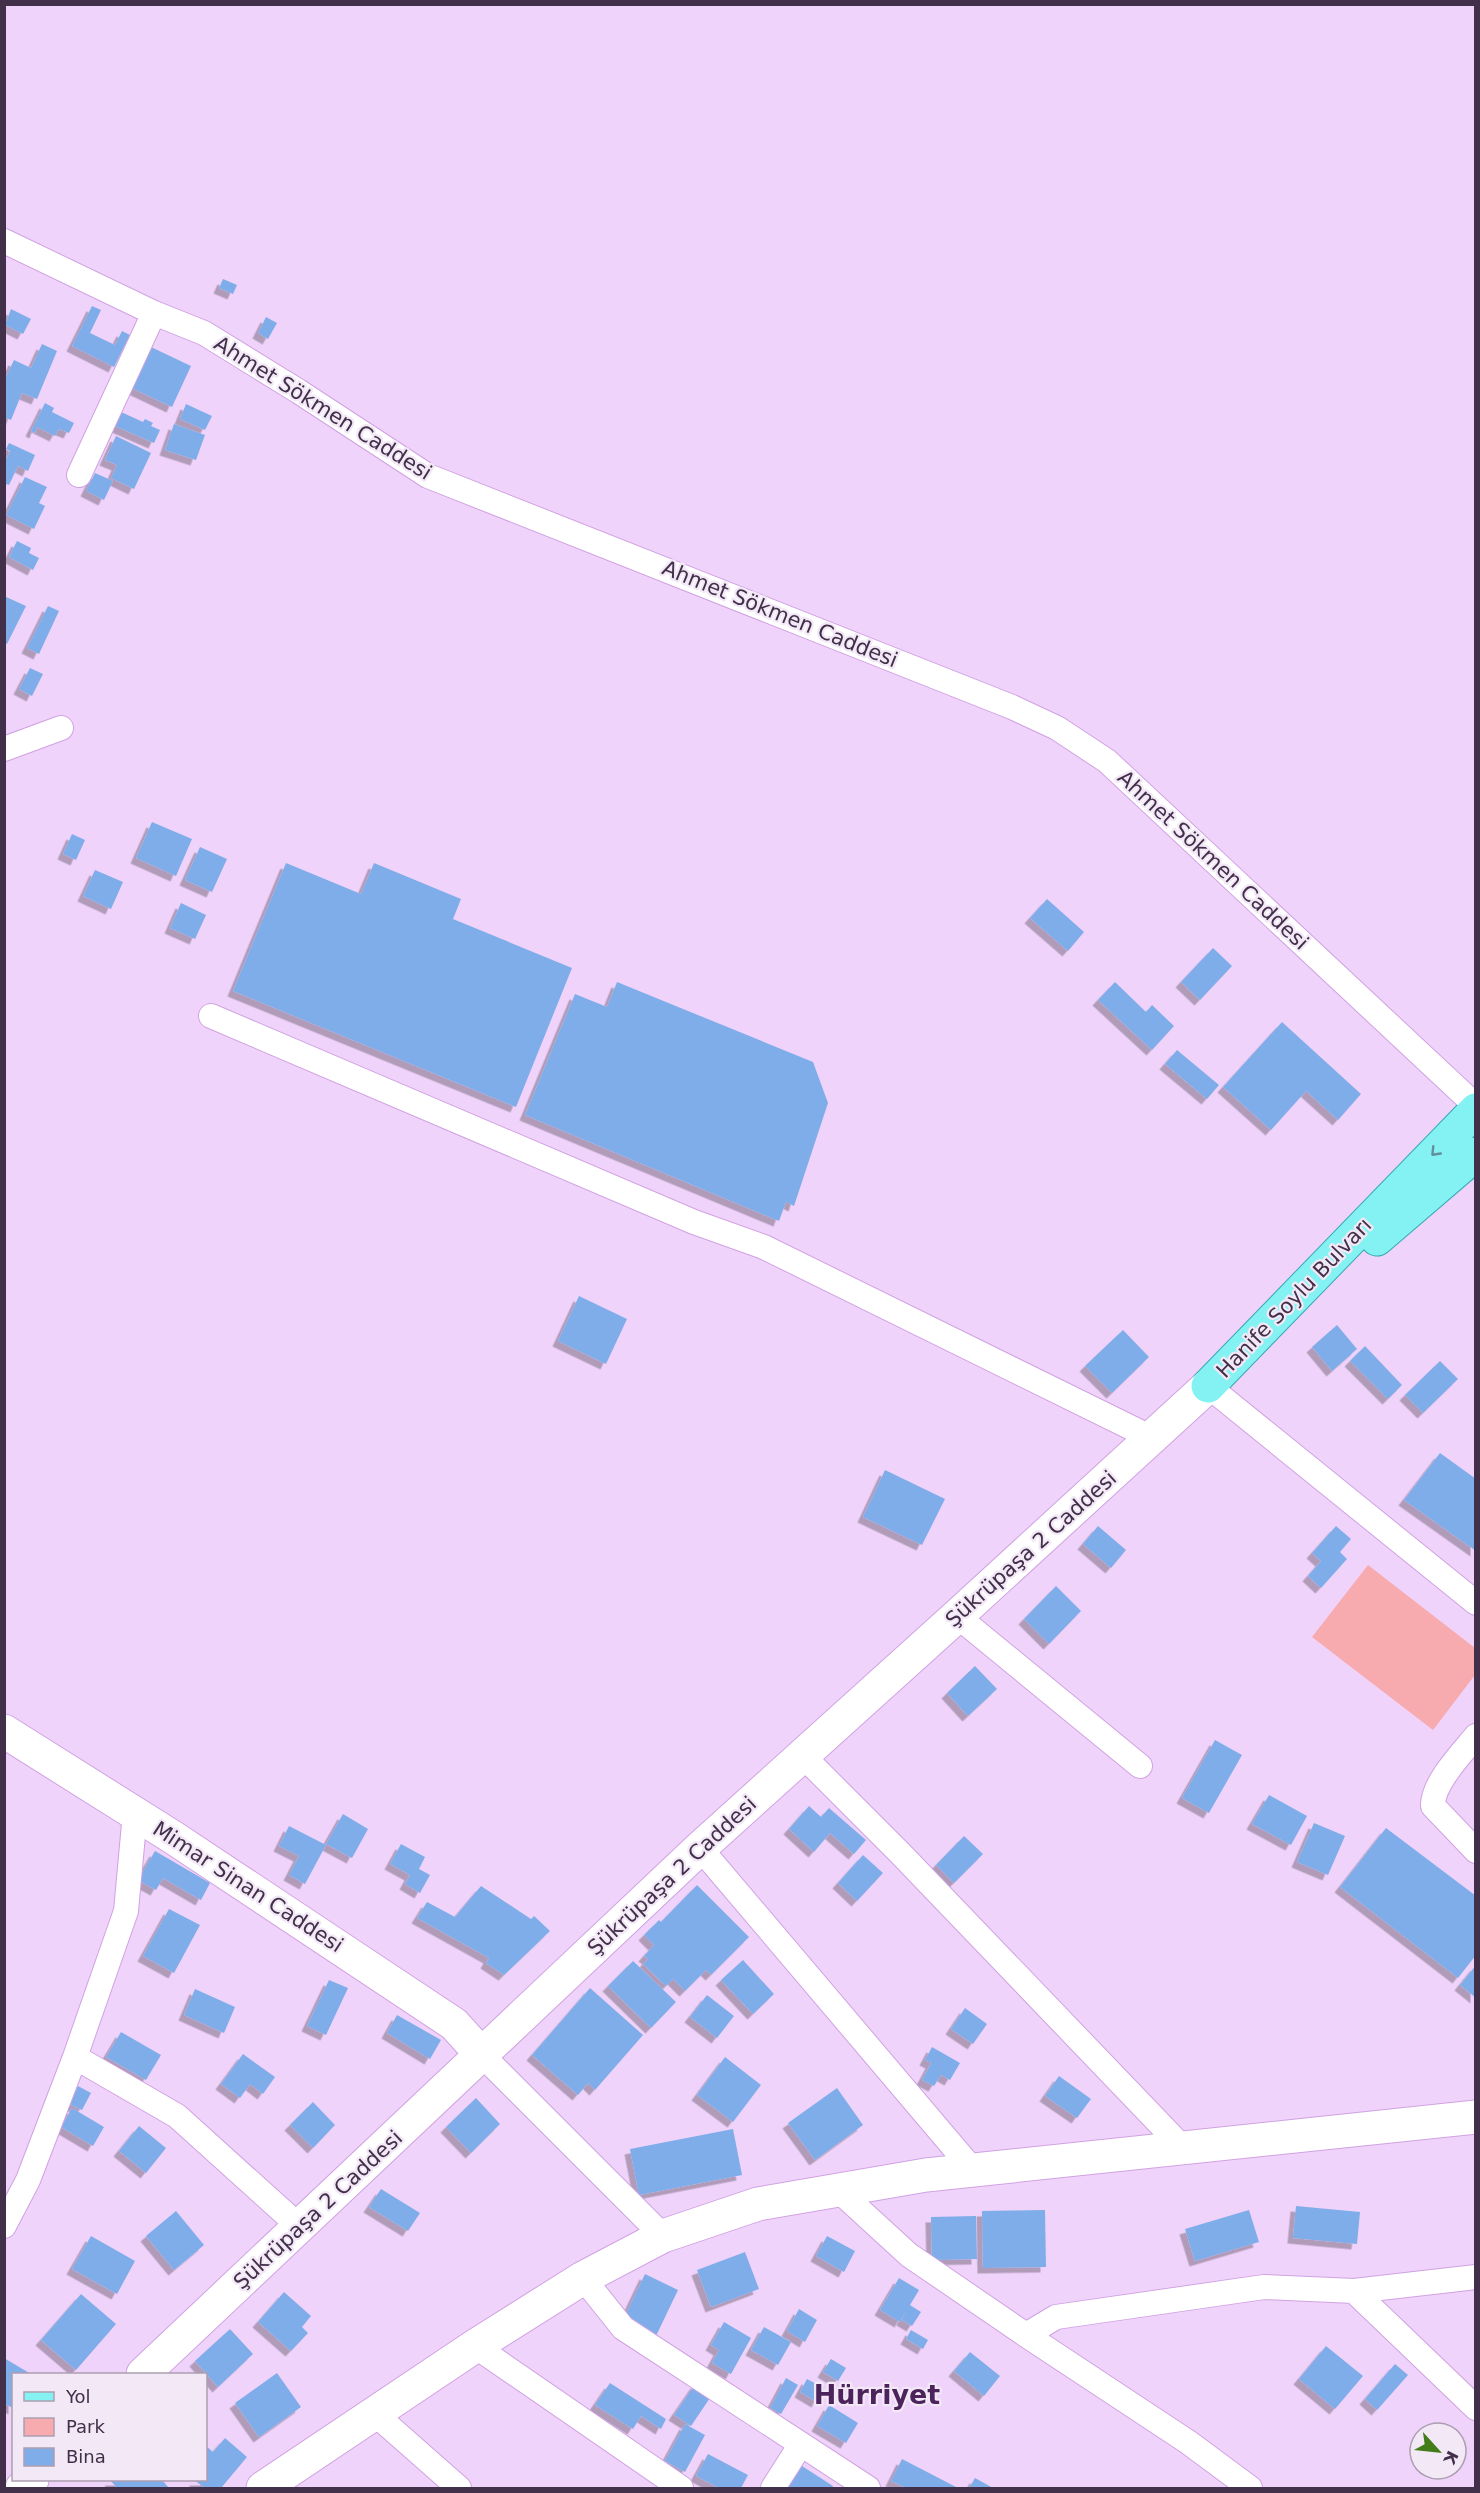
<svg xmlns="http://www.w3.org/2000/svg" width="1480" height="2493" font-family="'DejaVu Sans',sans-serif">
<defs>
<filter id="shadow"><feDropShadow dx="-5.5" dy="5.5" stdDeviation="0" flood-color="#0004"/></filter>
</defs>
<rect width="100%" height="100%" fill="#f0d3fb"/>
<path fill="#f7abaf" d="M 1368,1565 L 1475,1648 L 1475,1675 L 1433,1730 L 1312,1637 Z"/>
<path fill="#7fadea" filter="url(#shadow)" d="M 223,279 L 237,285 L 233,294 L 219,288 Z
M 92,306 L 101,310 L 90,333 L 115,345 L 122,331 L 130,335 L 114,367 L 72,346 Z
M 11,309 L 31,319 L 23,334 L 5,325 Z
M 266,317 L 277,323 L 268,339 L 258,333 Z
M 42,344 L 57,351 L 37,399 L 22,393 L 11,420 L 4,417 L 4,381 L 14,360 L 31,368 Z
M 151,347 L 191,366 L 172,407 L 132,388 Z
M 45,403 L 54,408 L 52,412 L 74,423 L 69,433 L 59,429 L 55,436 L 37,427 L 35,433 L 31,431 Z
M 186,404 L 212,416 L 205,430 L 180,419 Z
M 121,412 L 143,422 L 145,419 L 153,423 L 151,426 L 160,430 L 154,443 L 115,426 Z
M 174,424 L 205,435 L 196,460 L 165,450 Z
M 116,436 L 151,453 L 134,489 L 111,478 L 117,465 L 105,460 Z
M 9,443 L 35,455 L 28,471 L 18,466 L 9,485 L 4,483 L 4,457 L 7,458 L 10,451 L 6,449 Z
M 95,473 L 113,481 L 104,500 L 86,491 Z
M 25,477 L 47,487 L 39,503 L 45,506 L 34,529 L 6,515 Z
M 17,541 L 31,548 L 29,553 L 39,558 L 33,570 L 9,557 Z
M 4,596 L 26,606 L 7,644 L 4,643 Z
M 48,606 L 59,611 L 39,654 L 27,648 Z
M 30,668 L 43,674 L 32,696 L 19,689 Z
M 152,822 L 192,839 L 176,876 L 136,858 Z
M 72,834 L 85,840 L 76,860 L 63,854 Z
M 200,847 L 227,859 L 212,892 L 185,880 Z
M 286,863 L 361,894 L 374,863 L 461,899 L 453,919 L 572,968 L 516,1107 L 233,991 Z
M 95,870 L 123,882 L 111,909 L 83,896 Z
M 1047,899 L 1084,932 L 1068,951 L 1030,918 Z
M 181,903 L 206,915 L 195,939 L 170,928 Z
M 1213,948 L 1232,966 L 1200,1000 L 1181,982 Z
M 617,982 L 813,1062 L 828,1103 L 794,1206 L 786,1202 L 779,1221 L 525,1115 L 575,994 L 607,1007 Z
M 1115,982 L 1146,1012 L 1152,1005 L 1174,1026 L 1152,1050 L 1098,1000 Z
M 1282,1022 L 1361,1094 L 1338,1120 L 1306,1091 L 1271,1130 L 1223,1087 Z
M 1177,1050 L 1219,1085 L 1207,1099 L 1165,1064 Z
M 579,1296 L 627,1319 L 606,1364 L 558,1341 Z
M 1337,1325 L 1357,1349 L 1332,1371 L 1312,1347 Z
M 1123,1330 L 1149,1357 L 1112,1393 L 1085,1366 Z
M 1365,1346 L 1402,1385 L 1388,1399 L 1350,1361 Z
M 1440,1361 L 1458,1379 L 1423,1413 L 1405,1395 Z
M 1440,1453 L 1476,1479 L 1476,1551 L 1404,1500 Z
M 885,1470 L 945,1499 L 922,1545 L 863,1517 Z
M 1098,1526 L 1126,1550 L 1111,1568 L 1083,1544 Z
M 1336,1526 L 1351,1539 L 1340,1552 L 1347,1559 L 1321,1588 L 1308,1576 L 1321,1561 L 1312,1553 Z
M 1056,1586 L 1081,1611 L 1049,1644 L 1024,1619 Z
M 975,1666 L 997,1689 L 968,1716 L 947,1693 Z
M 1215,1740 L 1242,1755 L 1209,1813 L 1182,1798 Z
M 1269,1795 L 1307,1816 L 1291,1845 L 1252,1824 Z
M 809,1806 L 821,1817 L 829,1808 L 866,1840 L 854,1854 L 830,1833 L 814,1852 L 789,1829 Z
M 343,1814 L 368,1829 L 352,1858 L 326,1844 Z
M 1314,1823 L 1345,1836 L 1328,1875 L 1297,1862 Z
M 289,1826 L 326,1845 L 305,1884 L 289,1875 L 299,1856 L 279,1846 Z
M 1386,1828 L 1476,1896 L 1476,1955 L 1458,1978 L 1340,1887 Z
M 964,1836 L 983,1854 L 954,1883 L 936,1865 Z
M 401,1844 L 425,1857 L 419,1869 L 430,1875 L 420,1893 L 405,1884 L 410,1875 L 390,1864 Z
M 155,1851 L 210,1883 L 201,1900 L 163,1878 L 156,1890 L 138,1880 Z
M 863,1855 L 883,1873 L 857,1901 L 838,1883 Z
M 697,1885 L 749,1937 L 711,1975 L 706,1970 L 685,1991 L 673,1979 L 666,1986 L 643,1964 L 648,1959 L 644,1956 L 654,1945 L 644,1935 L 659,1920 L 661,1922 Z
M 481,1886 L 531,1919 L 534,1916 L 550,1931 L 504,1975 L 486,1963 L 489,1958 L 417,1918 L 427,1902 L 455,1917 Z
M 169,1909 L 200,1925 L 174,1973 L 143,1956 Z
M 743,1960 L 774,1994 L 753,2014 L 721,1980 Z
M 633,1961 L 676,2002 L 651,2028 L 608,1986 Z
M 1476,1965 L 1476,1998 L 1460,1985 Z
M 329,1980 L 348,1988 L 326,2035 L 307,2026 Z
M 590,1988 L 643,2035 L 595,2090 L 588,2083 L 578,2095 L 532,2055 Z
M 195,1989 L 235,2007 L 224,2033 L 184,2015 Z
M 707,1995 L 734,2016 L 717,2038 L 690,2017 Z
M 965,2008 L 987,2024 L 973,2044 L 951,2029 Z
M 397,2015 L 441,2040 L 430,2059 L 387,2033 Z
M 121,2032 L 161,2055 L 146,2080 L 106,2057 Z
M 932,2047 L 960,2063 L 950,2080 L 941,2075 L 934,2086 L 922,2080 L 931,2063 L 925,2060 Z
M 243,2054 L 275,2077 L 263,2094 L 250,2084 L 240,2098 L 221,2084 Z
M 725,2057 L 761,2085 L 733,2122 L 697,2095 Z
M 1059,2076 L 1091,2099 L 1077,2118 L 1045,2096 Z
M 78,2086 L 91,2093 L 82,2110 L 69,2104 Z
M 837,2088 L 863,2125 L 815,2160 L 788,2123 Z
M 476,2098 L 500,2124 L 471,2153 L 446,2127 Z
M 313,2102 L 335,2125 L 313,2148 L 290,2125 Z
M 72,2108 L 104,2127 L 93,2146 L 61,2127 Z
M 139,2126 L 166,2148 L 146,2173 L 119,2151 Z
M 733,2129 L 742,2175 L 639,2195 L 630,2149 Z
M 381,2189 L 420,2213 L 408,2231 L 369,2207 Z
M 1296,2206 L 1360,2212 L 1357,2244 L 1293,2238 Z
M 1045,2210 L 1046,2267 L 983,2268 L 982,2211 Z
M 1249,2210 L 1259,2242 L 1195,2261 L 1185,2229 Z
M 176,2211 L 204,2245 L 174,2270 L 146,2236 Z
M 976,2216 L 977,2259 L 932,2260 L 931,2217 Z
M 91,2236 L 135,2261 L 117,2294 L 72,2269 Z
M 827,2236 L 855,2251 L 844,2272 L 816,2256 Z
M 745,2252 L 759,2289 L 711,2307 L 697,2270 Z
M 645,2274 L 678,2290 L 656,2336 L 623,2320 Z
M 899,2278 L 919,2290 L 910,2305 L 921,2312 L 912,2326 L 902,2320 L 906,2311 L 900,2322 L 880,2310 Z
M 284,2292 L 311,2316 L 302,2327 L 308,2333 L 291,2351 L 258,2322 Z
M 81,2294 L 116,2324 L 76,2370 L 41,2340 Z
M 799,2309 L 817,2320 L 805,2342 L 787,2331 Z
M 724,2322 L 751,2338 L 731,2374 L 712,2363 L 719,2350 L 711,2345 Z
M 764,2327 L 791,2342 L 778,2365 L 751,2350 Z
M 230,2329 L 253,2354 L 218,2387 L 195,2361 Z
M 911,2330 L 928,2340 L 923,2349 L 906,2339 Z
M 1326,2346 L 1363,2376 L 1335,2409 L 1299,2379 Z
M 970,2352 L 1000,2376 L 984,2396 L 954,2371 Z
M 4,2358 L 31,2374 L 14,2374 L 14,2409 L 4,2403 Z
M 831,2359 L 846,2368 L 838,2381 L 823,2372 Z
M 1395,2364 L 1408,2375 L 1377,2410 L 1365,2399 Z
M 277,2373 L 301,2407 L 259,2437 L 235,2403 Z
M 786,2378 L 798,2385 L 781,2414 L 770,2408 Z
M 807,2379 L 824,2388 L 817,2402 L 800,2392 Z
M 610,2383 L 666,2419 L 661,2429 L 641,2416 L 633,2429 L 595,2405 Z
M 696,2383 L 712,2395 L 691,2426 L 674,2415 Z
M 829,2405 L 858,2423 L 846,2443 L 817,2426 Z
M 685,2424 L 705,2435 L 685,2472 L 665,2461 Z
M 225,2438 L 247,2457 L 221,2488 L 205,2488 L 194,2480 L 206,2480 L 206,2446 L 213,2452 Z
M 708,2454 L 748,2475 L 741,2488 L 719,2488 L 696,2476 Z
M 902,2459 L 958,2488 L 906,2488 L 891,2481 Z
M 802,2466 L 833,2486 L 832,2488 L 788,2488 Z
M 975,2478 L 993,2488 L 969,2488 Z
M 110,2480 L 162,2480 L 169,2488 L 117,2488 Z"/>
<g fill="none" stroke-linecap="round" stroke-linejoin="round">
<g stroke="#d0a2e2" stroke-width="26">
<path id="street" d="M 4,241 L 154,313 L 204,333 L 298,391 L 428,476 L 1012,707 L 1057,728 L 1107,761 L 1476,1106
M 79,475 L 154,313
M 4,749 L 61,728
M 211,1016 L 694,1222 L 764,1247 L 1152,1438
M 1208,1386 L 1476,1603
M 957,1616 L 1140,1766
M 1476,1736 C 1462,1753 1432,1784 1433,1806 L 1476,1851
M 803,1756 L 900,1853 L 1183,2148
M 700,1848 L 973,2170
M 482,2055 L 663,2236
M 75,2057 L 177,2116 L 300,2227
M 838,2190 L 909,2255 L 1026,2335 L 1188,2442 L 1250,2488
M 4,2226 L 28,2180 L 75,2057 L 126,1911 L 135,1813
M 583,2278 L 623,2328 L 868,2488
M 1354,2291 L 1476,2408
M 1026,2335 L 1056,2317 L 1264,2287 L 1354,2291 L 1476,2277
M 475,2346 L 681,2488
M 375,2414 L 459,2488
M 773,2488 L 801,2444"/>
</g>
<g stroke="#d0a2e2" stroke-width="35">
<path id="secondary" d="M 4,1731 L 174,1838 L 454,2024 L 482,2055
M 143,2374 L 700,1848 L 957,1616 L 1208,1386
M 22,2488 L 32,2480
M 263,2488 L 475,2346 L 583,2278 L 663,2236 L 758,2204 L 926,2175 L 1476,2117"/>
</g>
<g stroke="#38a9b2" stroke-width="35">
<path id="primary" d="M 1377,1239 L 1476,1154
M 1208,1386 L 1476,1110"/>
</g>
<use href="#street" stroke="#fff" stroke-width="24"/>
<use href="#secondary" stroke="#fff" stroke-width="33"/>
<use href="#primary" stroke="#84f2f3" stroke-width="33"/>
</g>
<defs><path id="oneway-chevron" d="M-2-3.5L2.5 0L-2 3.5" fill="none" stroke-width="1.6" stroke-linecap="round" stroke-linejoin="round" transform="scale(1.5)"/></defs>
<use stroke="#63909e" href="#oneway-chevron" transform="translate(1435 1152) rotate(134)"/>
<g text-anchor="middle" stroke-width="4.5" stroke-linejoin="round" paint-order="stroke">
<g font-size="21" fill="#422f49" stroke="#f2e8f6">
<text transform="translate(323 408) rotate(32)" y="7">Ahmet Sökmen Caddesi</text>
<text transform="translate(780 614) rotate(22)" y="7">Ahmet Sökmen Caddesi</text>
<text transform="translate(1213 860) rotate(43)" y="7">Ahmet Sökmen Caddesi</text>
<text transform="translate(1294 1298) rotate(-46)" y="7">Hanife Soylu Bulvarı</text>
<text transform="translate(1031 1549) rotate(-42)" y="7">Şükrüpaşa 2 Caddesi</text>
<text transform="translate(672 1876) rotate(-43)" y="7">Şükrüpaşa 2 Caddesi</text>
<text transform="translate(248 1887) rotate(33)" y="7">Mimar Sinan Caddesi</text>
<text transform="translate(318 2210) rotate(-43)" y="7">Şükrüpaşa 2 Caddesi</text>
</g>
<g font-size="27" font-weight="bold" fill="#4c245b" stroke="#f2e8f6">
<text x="877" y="2404">Hürriyet</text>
</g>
</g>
<rect width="1480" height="2493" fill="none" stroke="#422f49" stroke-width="12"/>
<rect x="12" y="2373" width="195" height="108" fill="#f2e8f6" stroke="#ac9eb1" stroke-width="1.5"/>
<rect x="24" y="2392" width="30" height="9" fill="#84f2f3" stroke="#ac9eb1" stroke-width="1.5"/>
<text x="66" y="2403" font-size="18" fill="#422f49">Yol</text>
<rect x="24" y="2418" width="30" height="18" fill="#f7abaf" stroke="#ac9eb1" stroke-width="1.5"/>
<text x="66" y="2433" font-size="18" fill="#422f49">Park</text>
<rect x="24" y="2448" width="30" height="18" fill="#7fadea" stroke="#ac9eb1" stroke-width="1.5"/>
<text x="66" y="2463" font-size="18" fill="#422f49">Bina</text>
<g transform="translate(1438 2451) rotate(117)"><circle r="28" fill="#f2e8f6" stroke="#ac9eb1" stroke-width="1.5"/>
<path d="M0-4.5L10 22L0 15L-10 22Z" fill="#417d18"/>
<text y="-9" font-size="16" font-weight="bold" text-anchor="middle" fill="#422f49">K</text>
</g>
</svg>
